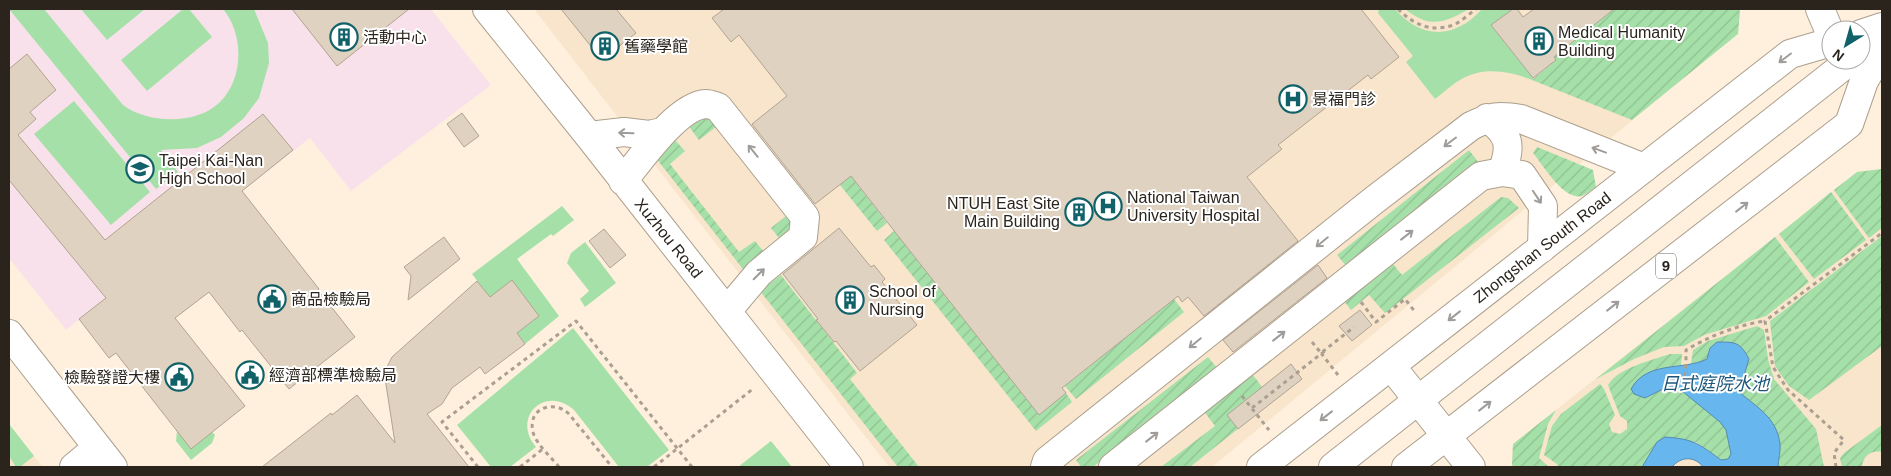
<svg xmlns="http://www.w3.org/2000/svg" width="1891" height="476" font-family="Helvetica,'Noto Sans TC',sans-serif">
<defs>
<pattern id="garden-furrows" width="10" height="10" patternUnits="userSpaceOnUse" patternTransform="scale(1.25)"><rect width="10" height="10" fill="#a6e0a9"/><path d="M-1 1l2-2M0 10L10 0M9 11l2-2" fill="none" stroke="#8fc091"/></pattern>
</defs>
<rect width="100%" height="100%" fill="#fef0dd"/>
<path fill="#f8e5cc" d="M 534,9 L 1738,9 L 1740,11 L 1737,34 L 1212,467 L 889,467 Z
M 1882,169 L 1882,467 L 1514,467 L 1512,465 L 1513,444 L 1857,172 Z
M 9,424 L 42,466 L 41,467 L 9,467 Z"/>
<path fill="#f9e1eb" d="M 9,9 L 431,9 L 491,85 L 351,191 L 310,138 L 66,330 L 9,258 Z"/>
<path fill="#a6e0a9" d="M 9,9 L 44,9 L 123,105 C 148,124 197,125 220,102 C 244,78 244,34 223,9 L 254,9 L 268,43 L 269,63 L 259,98 L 244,118 L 221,137 L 197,148 L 161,150 L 178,172 L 156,189 Z
M 81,9 L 145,9 L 107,40 Z
M 183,9 L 189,9 L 212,37 L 147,91 L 121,60 Z
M 1379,9 L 1395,9 C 1422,40 1455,39 1482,9 L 1513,9 L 1491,25 L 1533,78 L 1532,80 C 1509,71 1483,66 1460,80 C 1451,85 1443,93 1435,99 L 1406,62 L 1413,56 L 1378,13 Z
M 1405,9 L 1469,9 C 1444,23 1430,29 1405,9 Z
M 74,101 L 150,192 L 111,225 L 34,134 Z
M 562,206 L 574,220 L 553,236 L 551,234 L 517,259 L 559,316 L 525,344 L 472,274 Z
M 585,242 L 616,283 L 585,307 L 580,299 L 589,291 L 567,263 L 571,253 Z
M 573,328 L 669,450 L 647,467 L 619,467 L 574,410 C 545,384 511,418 536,447 L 510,467 L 491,467 L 457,425 Z
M 9,424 L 34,456 L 20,467 L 16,467 L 9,456 Z
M 177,431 L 212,432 L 215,435 L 212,443 L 191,460 L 176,441 Z
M 771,441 L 792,467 L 738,467 Z"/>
<path fill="url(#garden-furrows)" d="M 1614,9 L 1738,9 L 1740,11 L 1738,34 L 1632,120 L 1532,80 L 1556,60 L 1554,57 Z
M 707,113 L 797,226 L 783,243 L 771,228 L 786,216 L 716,127 L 699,140 L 687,124 Z
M 674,139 L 685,151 L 670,164 L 739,252 L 755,241 L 764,252 L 746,273 L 652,153 Z
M 1537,147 L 1593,170 L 1596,187 C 1592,189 1587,194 1582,196 C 1564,201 1543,165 1533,153 Z
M 1469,150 L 1479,163 L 1347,267 L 1337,255 Z
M 1882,169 L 1882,228 L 1869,238 L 1834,190 L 1857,172 Z
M 847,171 L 887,223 L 877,231 L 840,185 L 845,181 Z
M 1831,192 L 1866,240 L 1814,279 L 1779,234 Z
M 1501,197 L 1508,198 L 1519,208 L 1385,313 L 1369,295 L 1351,310 L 1341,297 L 1389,259 L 1402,275 Z
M 894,231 L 1039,415 L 1066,393 L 1072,402 L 1036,431 L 884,240 Z
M 1882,236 L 1882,346 L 1809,400 L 1789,386 L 1775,366 L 1770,321 Z
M 1775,237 L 1809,282 L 1766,316 L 1704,335 L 1684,346 L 1664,347 L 1634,359 L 1596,379 Z
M 781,275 L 857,373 L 850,379 L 919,467 L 898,467 L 760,291 Z
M 1174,299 L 1184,312 L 1076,399 L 1065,386 Z
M 1757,326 L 1764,330 L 1768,359 L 1774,379 L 1816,429 L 1824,467 L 1778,467 C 1778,460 1781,451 1780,444 C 1777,419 1757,407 1739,392 L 1749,359 L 1710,348 L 1708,359 L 1699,363 L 1691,364 L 1693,350 L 1708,341 Z
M 1670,354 L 1682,354 L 1681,365 L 1658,369 L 1645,398 L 1669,386 L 1677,387 L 1720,421 L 1726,430 L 1731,454 L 1728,459 L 1721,460 L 1696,442 L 1650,454 L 1642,467 L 1558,467 L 1557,464 L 1544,455 L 1552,426 L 1561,414 L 1600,384 L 1604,389 L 1615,415 L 1609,424 L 1612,432 L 1620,434 L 1627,429 L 1627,421 L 1620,416 L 1608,385 C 1618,368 1652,360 1670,354 Z
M 1208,357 L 1218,369 L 1093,467 L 1081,467 L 1076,460 Z
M 1249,370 L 1273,401 L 1190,467 L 1161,467 L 1215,426 L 1203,410 Z
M 1556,410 L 1548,424 L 1539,458 L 1549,467 L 1514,467 L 1512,465 L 1513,444 Z
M 1882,425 L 1882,452 C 1871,450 1863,456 1862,467 L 1842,467 L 1840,458 L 1844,453 Z"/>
<path fill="#67b6ed" stroke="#558aaf" d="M 1717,342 C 1736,342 1740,342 1749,359 L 1739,392 C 1757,407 1777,418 1780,444 C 1781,451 1778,460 1778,467 L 1703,467 C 1695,456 1681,456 1672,467 L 1642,467 L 1657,442 L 1665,437 C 1693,439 1698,443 1721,460 L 1728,459 L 1731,454 L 1726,430 L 1720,422 L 1677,387 L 1669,386 L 1645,398 L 1634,394 L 1631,389 C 1647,360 1683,371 1707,359 L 1710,348 Z"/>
<path fill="#e0d2c0" stroke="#b0a391" d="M 292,9 L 409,9 L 337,66 Z
M 561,9 L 616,9 L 636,33 L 602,60 Z
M 724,9 L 1361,9 L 1399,57 L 1371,79 L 1368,75 L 1310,120 L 1278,145 L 1282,149 L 1247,177 L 1298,241 L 1204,316 L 1188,297 L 1182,302 L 1178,296 L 1062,388 L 1066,393 L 1039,415 L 851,176 L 815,204 L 752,124 L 787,96 L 739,35 L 731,42 L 712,18 Z
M 1513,9 L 1517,9 L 1523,17 L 1534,9 L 1614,9 L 1554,57 L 1556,60 L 1533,78 L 1491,25 Z
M 27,54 L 56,90 L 30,112 L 36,119 L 18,135 L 105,240 L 263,114 L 293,150 L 242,191 L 319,289 L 318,290 L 355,337 L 289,389 L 242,330 L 240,332 L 209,292 L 175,318 L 245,406 L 191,449 L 116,353 L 109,358 L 79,319 L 106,298 L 9,180 L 9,69 Z
M 462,113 L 479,136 L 464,147 L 447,124 Z
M 839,228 L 871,267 L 874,265 L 885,279 L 882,282 L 917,325 L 860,371 L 836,341 L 834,342 L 816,320 L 818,319 L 783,274 Z
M 604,229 L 626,255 L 610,268 L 589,241 Z
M 444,237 L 460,259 L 408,300 L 411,276 L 404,267 Z
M 1318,265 L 1327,278 L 1233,352 L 1223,340 Z
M 512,280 L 539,316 L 517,333 L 525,344 L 485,374 L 480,367 L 452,388 L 442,404 L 427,414 L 469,467 L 262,467 L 331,413 L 332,415 L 357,395 L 395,443 L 385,378 L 387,367 L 392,357 L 477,281 L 490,297 Z
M 1360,310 L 1372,325 L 1352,341 L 1339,326 Z
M 1291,364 L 1302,379 L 1238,429 L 1227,415 Z"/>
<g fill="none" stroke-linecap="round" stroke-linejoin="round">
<g stroke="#ac9f8d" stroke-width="30">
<path id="minor" d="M 487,9 L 589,136 L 849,467
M 1487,118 C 1510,134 1512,146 1502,172
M 589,136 L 624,132 L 649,135 L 662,132
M 623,181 C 640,160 678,105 706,104 C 710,104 714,106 718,107 L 805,217 L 803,237 L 759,273 L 727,311
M 9,334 L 113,467
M 1391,366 L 1471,467
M 74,467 L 97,448
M 1045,467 L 1047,461 L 1373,201 L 1471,126 C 1491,116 1499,115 1521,119 L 1644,168
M 1113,467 L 1481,176 L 1502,172 L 1522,175 L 1543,206 L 1542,248"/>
</g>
<g stroke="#ac9f8d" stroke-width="30">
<path id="major" d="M 1820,9 L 1831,35
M 1861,34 L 1882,27
M 1261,467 L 1790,54 L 1831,42
M 1333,467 L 1851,60
M 1406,467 L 1849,124 L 1864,81 L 1882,50"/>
</g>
<path stroke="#aa9f91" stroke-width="3" stroke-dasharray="4 4" stroke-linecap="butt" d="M 1398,9 C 1413,24 1431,33 1453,25 C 1461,22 1469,14 1476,9
M 1361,302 L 1376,322 L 1405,299 L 1416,313
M 1312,342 L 1321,353 L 1354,327
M 1321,353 L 1338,375
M 1682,392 L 1686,364 L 1686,350 C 1710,336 1737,325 1765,321
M 1242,396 L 1269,430
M 1252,408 L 1326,350
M 478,467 L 442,422 L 576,321 L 692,467
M 520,467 L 544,448
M 559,467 C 551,457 536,444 533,432 C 527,408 554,399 569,414 L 612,467
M 654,467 L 754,388
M 1836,467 L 1834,453 L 1844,440 L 1788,390 L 1773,367 L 1765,321 L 1882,233"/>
<use href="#minor" stroke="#fff" stroke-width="28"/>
<use href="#major" stroke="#fff" stroke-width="28"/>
</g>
<defs><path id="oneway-shaft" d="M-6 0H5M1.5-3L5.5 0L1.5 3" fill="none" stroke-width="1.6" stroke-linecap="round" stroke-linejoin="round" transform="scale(1.25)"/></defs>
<g stroke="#9f9c99">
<use href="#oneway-shaft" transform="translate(1785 58) rotate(143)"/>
<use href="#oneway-shaft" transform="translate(626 133) rotate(-178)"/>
<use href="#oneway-shaft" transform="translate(1450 142) rotate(143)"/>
<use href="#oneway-shaft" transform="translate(1599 150) rotate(-160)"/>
<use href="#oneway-shaft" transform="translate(753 151) rotate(-129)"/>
<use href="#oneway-shaft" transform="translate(1537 197) rotate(56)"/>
<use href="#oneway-shaft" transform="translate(1742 207) rotate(-38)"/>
<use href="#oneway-shaft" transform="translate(1407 235) rotate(-38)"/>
<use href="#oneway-shaft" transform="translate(1322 242) rotate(141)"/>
<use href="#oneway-shaft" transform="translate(759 274) rotate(-45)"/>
<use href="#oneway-shaft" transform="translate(1613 306) rotate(-38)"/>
<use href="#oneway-shaft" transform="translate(1454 316) rotate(142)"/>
<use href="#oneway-shaft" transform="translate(1279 336) rotate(-38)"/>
<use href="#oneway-shaft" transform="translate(1195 343) rotate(141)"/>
<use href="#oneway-shaft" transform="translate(1485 406) rotate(-38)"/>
<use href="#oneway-shaft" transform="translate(1326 416) rotate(142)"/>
<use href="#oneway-shaft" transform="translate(1152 437) rotate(-38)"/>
</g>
<defs>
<g id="building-ring" transform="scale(1.4375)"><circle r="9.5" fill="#fff" stroke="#116168" stroke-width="1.5"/><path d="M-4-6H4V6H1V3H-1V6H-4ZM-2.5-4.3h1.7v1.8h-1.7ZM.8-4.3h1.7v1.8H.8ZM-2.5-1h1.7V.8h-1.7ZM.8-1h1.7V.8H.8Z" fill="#116168"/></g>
<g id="hospital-ring" transform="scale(1.4375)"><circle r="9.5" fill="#fff" stroke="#116168" stroke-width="1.5"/><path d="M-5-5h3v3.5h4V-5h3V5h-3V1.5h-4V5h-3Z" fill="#116168"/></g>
<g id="school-ring" transform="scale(1.4375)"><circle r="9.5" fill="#fff" stroke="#116168" stroke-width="1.5"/><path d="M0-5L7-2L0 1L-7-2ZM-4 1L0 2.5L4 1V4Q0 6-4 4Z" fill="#116168"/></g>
<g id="civic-ring" transform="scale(1.4375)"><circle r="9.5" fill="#fff" stroke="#116168" stroke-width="1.5"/><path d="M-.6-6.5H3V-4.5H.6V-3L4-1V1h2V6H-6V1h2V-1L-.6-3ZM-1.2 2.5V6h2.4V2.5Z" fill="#116168"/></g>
</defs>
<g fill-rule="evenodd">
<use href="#building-ring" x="344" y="37"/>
<use href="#building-ring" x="1539" y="41"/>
<use href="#building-ring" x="605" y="46"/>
<use href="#hospital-ring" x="1293" y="99"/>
<use href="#school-ring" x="140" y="169"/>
<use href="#hospital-ring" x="1108" y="206"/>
<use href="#building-ring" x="1079" y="212"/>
<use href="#civic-ring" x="272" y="299"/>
<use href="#building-ring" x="850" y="300"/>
<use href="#civic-ring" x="250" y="375"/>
<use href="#civic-ring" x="179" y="377"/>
</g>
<g text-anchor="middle" stroke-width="4" stroke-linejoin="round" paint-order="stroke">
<rect fill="#fff" stroke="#6a6661" stroke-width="1" x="1656" y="253.5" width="20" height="25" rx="4"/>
<g font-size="15" font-weight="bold" fill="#2a241d">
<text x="1666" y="271">9</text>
</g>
<g font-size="16" fill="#2a241d" stroke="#fff" text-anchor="start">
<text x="1558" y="38">Medical Humanity<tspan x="1558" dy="18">Building</tspan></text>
<text x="363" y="43">活動中心</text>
<text x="624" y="52">舊藥學館</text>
<text x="1312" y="105">景福門診</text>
<text x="159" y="166">Taipei Kai-Nan<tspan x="159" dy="18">High School</tspan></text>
<text x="1127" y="203">National Taiwan<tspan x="1127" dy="18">University Hospital</tspan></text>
<text x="1060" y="209" text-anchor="end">NTUH East Site<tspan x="1060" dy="18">Main Building</tspan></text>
<text x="869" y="297">School of<tspan x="869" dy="18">Nursing</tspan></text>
<text x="291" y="305">商品檢驗局</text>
<text x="269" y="381">經濟部標準檢驗局</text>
<text x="160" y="383" text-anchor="end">檢驗發證大樓</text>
</g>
<g font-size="16" fill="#2a241d" stroke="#fff">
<text transform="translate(669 238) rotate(51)" y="6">Xuzhou Road</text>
<text transform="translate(1542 247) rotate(-38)" y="6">Zhongshan South Road</text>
</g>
<g font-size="18" font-style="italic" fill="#1b557a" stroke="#fff">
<text x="1715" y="390">日式庭院水池</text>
</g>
</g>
<rect width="1891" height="476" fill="none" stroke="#2a241d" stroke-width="20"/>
<g transform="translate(1846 45) rotate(217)"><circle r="24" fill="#ffffff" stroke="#aaa7a5"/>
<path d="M0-4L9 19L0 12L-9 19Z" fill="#116168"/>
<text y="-8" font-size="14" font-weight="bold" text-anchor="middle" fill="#2a241d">N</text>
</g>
</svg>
